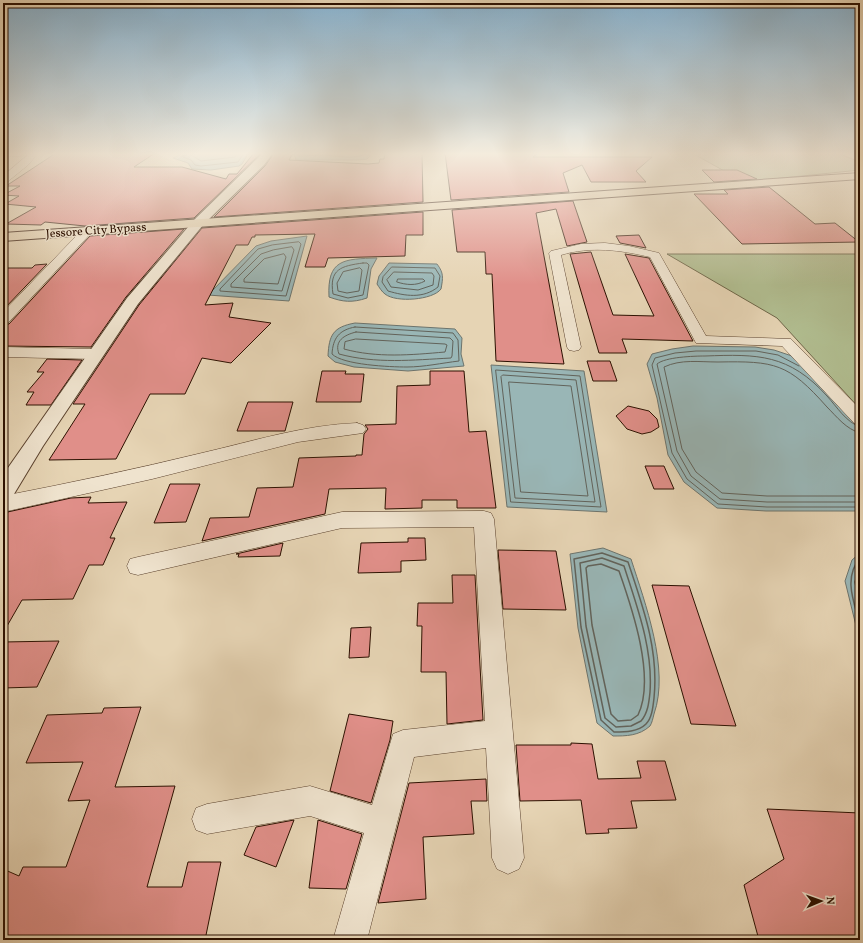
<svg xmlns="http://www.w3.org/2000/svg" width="863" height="943" font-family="Vollkorn,serif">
<rect width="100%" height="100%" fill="#e6d4b4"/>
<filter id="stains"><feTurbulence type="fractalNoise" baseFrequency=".005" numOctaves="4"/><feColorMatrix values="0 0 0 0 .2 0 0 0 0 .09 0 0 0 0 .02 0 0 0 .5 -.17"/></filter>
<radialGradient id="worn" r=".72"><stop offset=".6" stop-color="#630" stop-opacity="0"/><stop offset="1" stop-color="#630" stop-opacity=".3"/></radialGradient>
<path fill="#b1bd90" stroke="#6e6648" d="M 692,153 L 837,153 L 860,162 L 860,170 L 744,182 Z
M 667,254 L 860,254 L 860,409 L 777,318 Z"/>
<path fill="#99b6b6" stroke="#6d746d" d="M 183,153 L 248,153 L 248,154 L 242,164 L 239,166 L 211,170 L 192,169 L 188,163 L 173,158 Z
M 294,153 L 373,153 L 367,159 L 356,160 L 296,160 Z
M 307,236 L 289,301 L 208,295 L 256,246 L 271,241 Z
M 377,258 L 371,269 L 367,298 C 352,303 343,302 329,297 C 327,259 344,259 377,258 Z
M 389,263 L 437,264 C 444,273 443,278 441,289 C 433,300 396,303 385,294 C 382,292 379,287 377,284 L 379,276 Z
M 355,323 L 455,329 L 462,338 L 461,354 L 464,366 L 408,371 L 354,367 L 335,362 L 328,356 C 329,335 333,327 355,323 Z
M 693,346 L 755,347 L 774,350 L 792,356 L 860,420 L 860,511 L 766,511 L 717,508 L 684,482 L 668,455 L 657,398 L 647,364 L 652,354 L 672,349 Z
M 491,365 L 584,371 L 607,512 L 507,507 Z
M 603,548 L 631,559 C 645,603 670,669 654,714 C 653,718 652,723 650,726 C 639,736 626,736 613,736 L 597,723 L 578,628 L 570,554 Z
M 860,553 L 860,642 L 845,581 L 852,560 Z"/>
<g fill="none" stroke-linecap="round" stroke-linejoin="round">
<path stroke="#62635b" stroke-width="1" d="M 183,153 L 183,157 L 191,160 L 195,165 L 201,166 L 238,162 L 244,153
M 188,153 L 201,161 L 235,157 L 238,153
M 297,153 L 299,156 L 302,156 C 308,156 315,155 321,155 C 337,155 353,161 368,153
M 299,242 L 301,244 L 286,296 L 220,291 L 220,289 L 258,249 L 272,245 Z
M 292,247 L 294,250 L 282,291 L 231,287 L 231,284 L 261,254 L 273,250 Z
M 284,254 L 286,257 L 278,284 L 244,282 L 244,279 L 264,259 Z
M 363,263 L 367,263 L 369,265 L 363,295 L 348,298 L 333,294 C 329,269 341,266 363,263 Z
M 392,267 L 435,268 L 440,276 L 438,287 C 423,299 405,296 388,291 L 382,282 L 383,277 Z
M 360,268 L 362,270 L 359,291 L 347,293 L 338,291 L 337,283 L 343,272 Z
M 394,272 L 432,273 L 434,276 L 433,285 L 418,290 L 391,287 L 387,280 Z
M 398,279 L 423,279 L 425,281 C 416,286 406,285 397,282 Z
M 355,327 L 453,333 L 458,340 L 459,361 C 442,363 424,367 407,367 C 390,367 343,365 332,354 C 333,338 339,330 355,327 Z
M 356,332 L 450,338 L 453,341 L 452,356 L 451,358 C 413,360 376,364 339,354 C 334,341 344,335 356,332 Z
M 356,339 L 445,344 L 447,345 L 445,352 C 411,355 377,358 344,349 L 345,342 Z
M 799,366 L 778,355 L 756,351 L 696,351 L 675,353 L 655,358 L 652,365 L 672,453 L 687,479 L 718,504 L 767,507 L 860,507
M 496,370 L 580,376 L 601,507 L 511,502 Z
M 503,375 L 576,380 L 595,502 L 515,498 L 501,377 Z
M 509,382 L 571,386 L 588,496 L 521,492 Z
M 860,427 C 846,422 837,407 827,396 C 789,354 758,354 705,356 C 694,356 665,357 657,364 L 677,451 L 691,476 L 720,499 L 767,502 L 860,502
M 860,433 C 846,429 837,417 827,407 C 788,363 775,361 718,362 C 699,362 681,359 664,367 L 682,449 L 696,472 L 722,493 L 767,496 L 860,496"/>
<path stroke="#62635b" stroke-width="1.5" d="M 602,553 L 628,562 C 643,607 659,650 654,698 C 653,707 652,718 646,724 C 638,732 625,732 614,732 L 601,720 L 581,627 L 574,559 Z
M 602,558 L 624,566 C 637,607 653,648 650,692 C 649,702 648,713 641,721 L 631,726 L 616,727 L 605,718 L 586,626 L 580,563 Z
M 860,558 C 843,578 854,602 860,625
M 601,564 L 619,571 C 632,608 656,678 638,715 L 631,720 L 618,721 L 611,714 L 592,625 L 586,568 L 588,566 Z
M 860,565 L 855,582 L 860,604"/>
</g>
<path fill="#e08f89" stroke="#2c1000" d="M 56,153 L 155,153 L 134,167 L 182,167 L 226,179 L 229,174 L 237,174 L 254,153 L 261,153 L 194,218 L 85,226 L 45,222 L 41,225 L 6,224 L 36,207 L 5,204 L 19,196 L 3,195 L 20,186 L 6,186 Z
M 274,153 L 293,153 L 289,160 L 368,164 L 379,163 L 380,159 L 384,159 L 385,153 L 422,153 L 423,202 L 214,217 L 265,166 Z
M 445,153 L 538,153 L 533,157 L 652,157 L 636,171 L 646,182 L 591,182 L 582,165 L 563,173 L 569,192 L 451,200 Z
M 702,170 L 737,170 L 757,179 L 714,182 Z
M 769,187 L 815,224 L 835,223 L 859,242 L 742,244 L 694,194 L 728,194 L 724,190 Z
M 573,201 L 587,242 L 567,246 L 556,209 L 536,213 L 564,364 L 496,361 L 492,274 L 486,274 L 485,252 L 457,252 L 452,210 Z
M 423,212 L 423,235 L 406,235 L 405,256 L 328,258 L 325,267 L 305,267 L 315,234 L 255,235 L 255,237 L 252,237 L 248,245 L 236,245 L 205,305 L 233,303 L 229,317 L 271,323 L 231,363 L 202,358 L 185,394 L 150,394 L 116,459 L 49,460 L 85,404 L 73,404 L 139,305 L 202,228 Z
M 184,229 L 126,297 L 91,347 L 3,346 L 3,325 L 9,324 L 90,236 Z
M 639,235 L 646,248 L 620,243 L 616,236 Z
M 591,252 L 613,315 L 654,316 L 625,254 L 649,258 L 693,341 L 622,339 L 627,353 L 599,353 L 570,254 Z
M 47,264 L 3,310 L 3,268 L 32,268 L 35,265 Z
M 47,359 L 82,360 L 51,405 L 26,405 L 34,392 L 27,392 L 44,372 L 37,372 Z
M 587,361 L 610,361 L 617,381 L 593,381 Z
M 322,371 L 346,371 L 345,374 L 364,374 L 361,402 L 316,402 Z
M 430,371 L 464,371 L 469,432 L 486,431 L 496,508 L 457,508 L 457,500 L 422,500 L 422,508 L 385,509 L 386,488 L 329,489 L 325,514 L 202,541 L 210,518 L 249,517 L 257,488 L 293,487 L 299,458 L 356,456 L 356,455 L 362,455 L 364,434 L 368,429 L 365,425 L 396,424 L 397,386 L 430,385 Z
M 248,402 L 293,402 L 285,431 L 237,431 Z
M 628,406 L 649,411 L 657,419 L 659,427 L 651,432 L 642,434 L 627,429 L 616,416 Z
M 645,466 L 664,466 L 674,489 L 654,489 Z
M 170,484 L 200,484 L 186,522 L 154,523 Z
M 91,497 L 88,503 L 127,502 L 110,538 L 115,538 L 103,565 L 89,565 L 73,599 L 22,600 L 3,633 L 3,513 L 71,498 Z
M 408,538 L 425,538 L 426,560 L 401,561 L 401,572 L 358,573 L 361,543 L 408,542 Z
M 283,543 L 280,556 L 238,557 L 239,554 L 236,554 Z
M 498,550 L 556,551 L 566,610 L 503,609 Z
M 452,575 L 475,575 L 483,720 L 447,724 L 446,672 L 421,672 L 422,626 L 417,626 L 418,603 L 453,603 Z
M 652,585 L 689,586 L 736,726 L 691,724 Z
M 371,627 L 369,657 L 349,658 L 351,628 Z
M 59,641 L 37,687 L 3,688 L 3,642 Z
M 141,707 L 115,787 L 175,786 L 147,887 L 182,887 L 188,862 L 221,862 L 205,940 L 3,940 L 3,869 L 19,876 L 23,867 L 66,867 L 90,800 L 68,801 L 83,762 L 26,763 L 47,715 L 102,713 L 104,708 Z
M 349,714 L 393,721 L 390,740 L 371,803 L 330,791 Z
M 571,743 L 592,744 L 598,779 L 641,778 L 637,761 L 665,761 L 676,800 L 631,801 L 637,828 L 608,829 L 609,833 L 586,834 L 581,800 L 520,801 L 516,745 L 571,745 Z
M 486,779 L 487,801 L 471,801 L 474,834 L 423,837 L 426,899 L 378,903 L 409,783 Z
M 767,809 L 860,813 L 860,940 L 759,940 L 744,885 L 784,859 Z
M 294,820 L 276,867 L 244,855 L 256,827 Z
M 318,820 L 362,834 L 346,889 L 309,888 Z"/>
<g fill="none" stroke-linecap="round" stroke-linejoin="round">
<g stroke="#5a412d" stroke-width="1">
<path id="minor" d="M 3,153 L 24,153 L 20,156 L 3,157 Z
M 30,153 L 38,153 L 28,165 L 6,183 L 3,184 L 3,176 Z
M 86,229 L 90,230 L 92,232 L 90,234 L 8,323 L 3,324 L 3,312 L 82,230 Z
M 605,243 L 629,246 L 659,253 L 706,336 L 791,339 L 860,409 L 860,425 L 854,423 L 782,346 L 696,343 L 650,257 C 620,250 591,246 561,255 L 581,347 L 579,350 L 574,351 L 569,350 L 567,347 L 549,253 L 551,251 L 581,244 Z
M 3,347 L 95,349 L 100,351 L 103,354 L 100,357 L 95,359 L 3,357 Z
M 357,423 L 363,425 L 366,429 L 363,433 L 298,442 L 152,479 L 3,512 L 3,496 C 70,483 136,469 202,453 C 254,441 304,425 357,423 Z
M 484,511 L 491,513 L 494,519 L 524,858 L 519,869 L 508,874 L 497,869 L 492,858 L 486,748 L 414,757 L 367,940 L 333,940 L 364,833 L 310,816 L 207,834 L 196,830 L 192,819 L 196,808 L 207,804 L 310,786 L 372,805 L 393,734 L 403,730 L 485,721 L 474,527 L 342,528 L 138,575 L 130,573 L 127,566 L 130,559 L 138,557 L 342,512 Z"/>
</g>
<g stroke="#5a412d" stroke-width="2">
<path id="tertiary" d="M 263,153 L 273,153 L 264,165 L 203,225 L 138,304 L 43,446 L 11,499 L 3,502 L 3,475 L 127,298 L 195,219 Z"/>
</g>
<g stroke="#2c1000" stroke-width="2">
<path id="trunk" d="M 860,173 L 860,179 L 3,241 L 3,233 Z"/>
</g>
<use href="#minor" fill="#efe3ce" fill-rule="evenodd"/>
<use href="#tertiary" fill="#efe3ce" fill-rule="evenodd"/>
<use href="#trunk" fill="#e6d4b4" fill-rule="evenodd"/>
</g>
<linearGradient id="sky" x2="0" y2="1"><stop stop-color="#88b5d4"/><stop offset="0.54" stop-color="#f4ecdd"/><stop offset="1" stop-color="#f4ecdd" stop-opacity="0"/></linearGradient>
<rect width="863" height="285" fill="url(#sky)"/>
<g text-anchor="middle" stroke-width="3" stroke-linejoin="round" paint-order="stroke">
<g font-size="12" fill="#2c1000" stroke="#efe3ce">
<text transform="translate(96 230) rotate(-4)" y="4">Jessore City Bypass</text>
</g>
</g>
<rect width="863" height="943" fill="none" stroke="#e6d4b4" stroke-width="16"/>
<rect x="4" y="4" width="855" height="935" fill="none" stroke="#2c1000" stroke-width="2"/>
<rect x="8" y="8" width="847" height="927" fill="none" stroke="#2c1000"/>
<g transform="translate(821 901) rotate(88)" stroke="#efe3ce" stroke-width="3" paint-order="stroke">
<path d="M0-3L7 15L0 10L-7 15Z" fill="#2c1000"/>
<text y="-6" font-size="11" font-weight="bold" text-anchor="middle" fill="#2c1000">N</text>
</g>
<rect width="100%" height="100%" filter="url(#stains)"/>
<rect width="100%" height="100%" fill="url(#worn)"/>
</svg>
